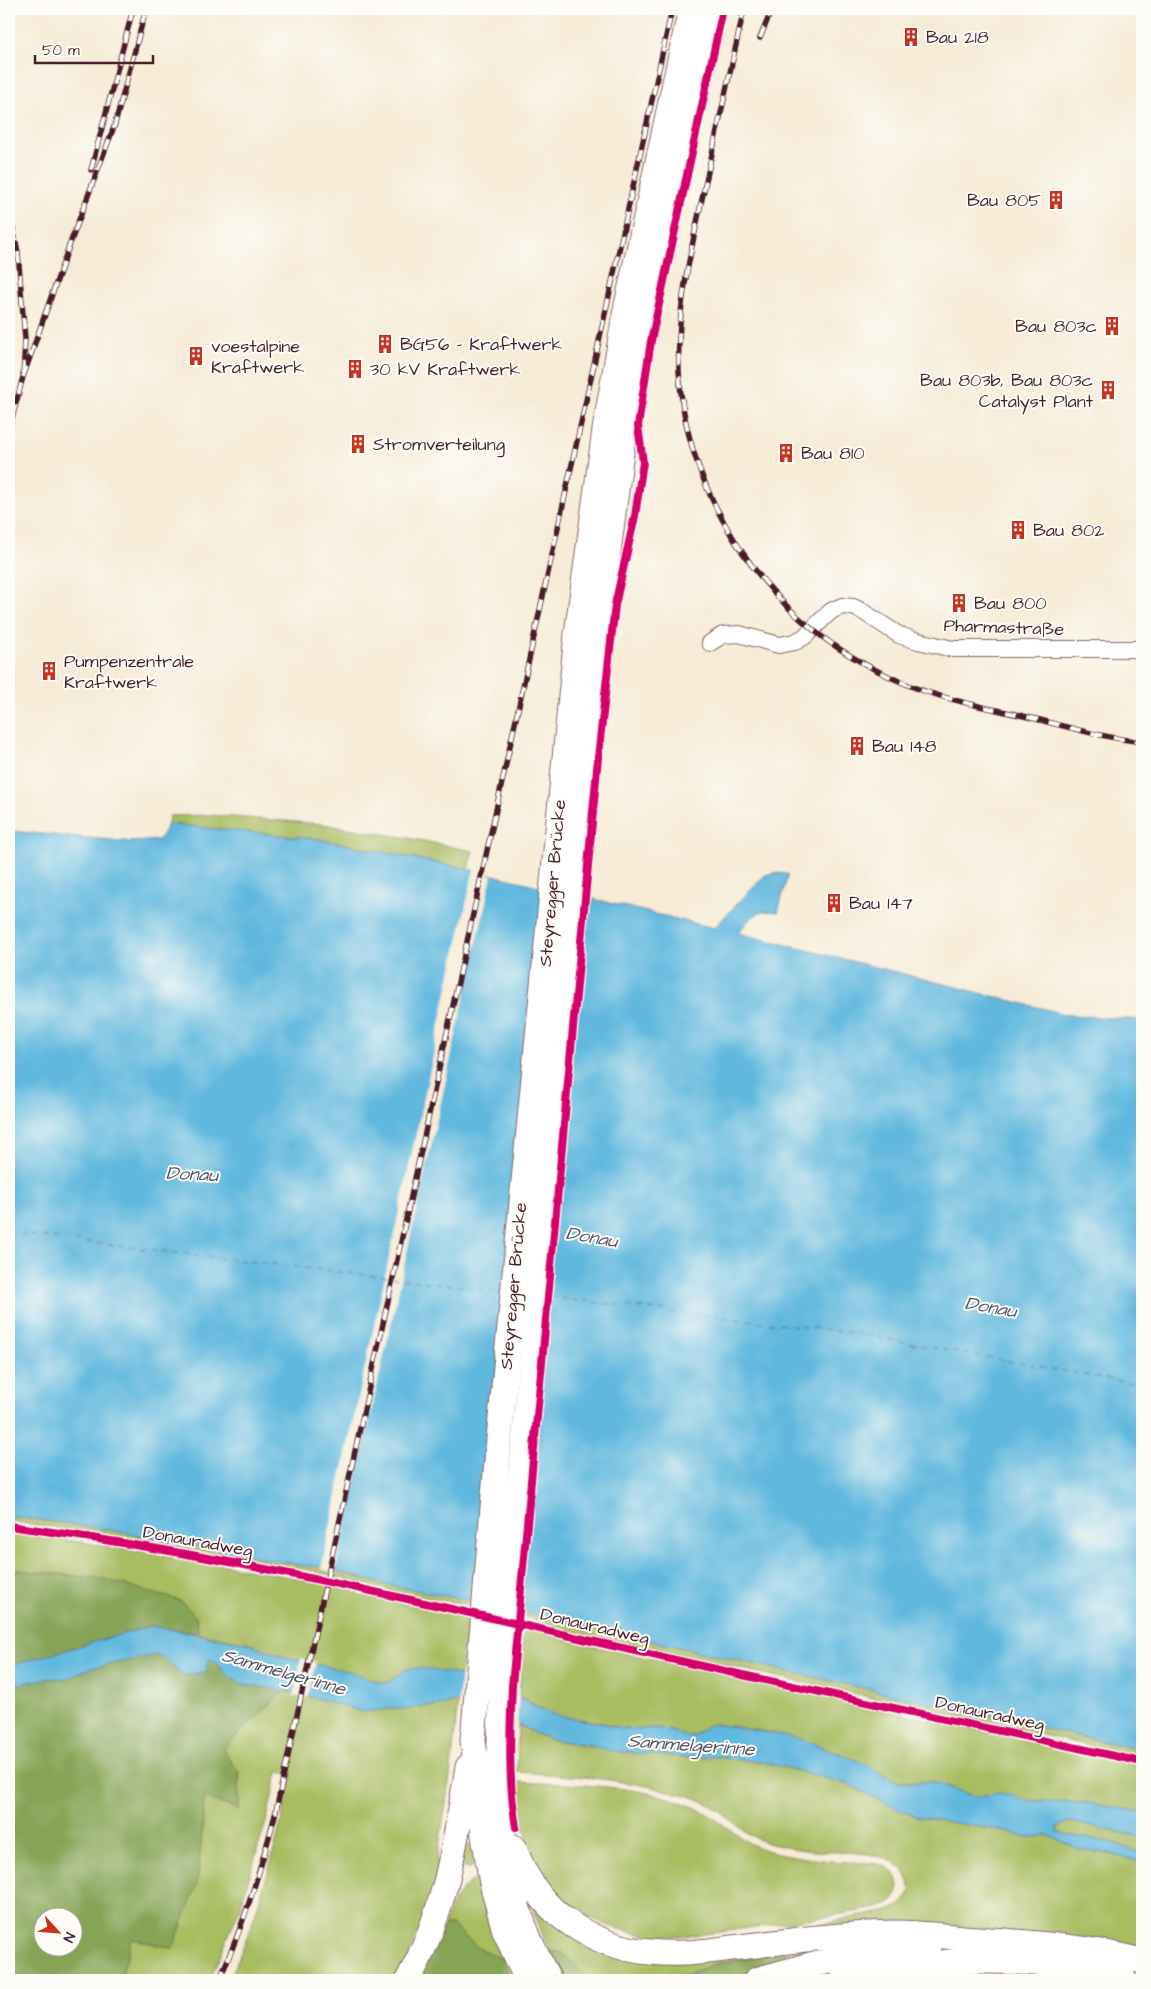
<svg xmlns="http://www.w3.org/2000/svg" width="1151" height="1989" font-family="'Architects Daughter',sans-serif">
<rect width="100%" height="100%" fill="#fdfcf7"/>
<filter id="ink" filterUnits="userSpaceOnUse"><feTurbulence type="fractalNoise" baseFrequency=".02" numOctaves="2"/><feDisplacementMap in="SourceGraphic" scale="10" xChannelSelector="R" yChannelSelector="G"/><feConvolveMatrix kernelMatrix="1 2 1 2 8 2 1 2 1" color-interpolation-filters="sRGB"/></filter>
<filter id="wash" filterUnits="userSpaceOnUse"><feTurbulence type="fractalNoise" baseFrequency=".0096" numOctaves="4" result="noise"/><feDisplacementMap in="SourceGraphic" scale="20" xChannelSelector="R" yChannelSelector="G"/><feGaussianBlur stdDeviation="1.12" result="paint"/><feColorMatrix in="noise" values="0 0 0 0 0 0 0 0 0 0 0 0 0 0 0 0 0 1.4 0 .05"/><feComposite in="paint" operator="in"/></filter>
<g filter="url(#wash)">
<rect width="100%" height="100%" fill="#f6ebd6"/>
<path fill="#a8bc61" stroke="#796e46" d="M 209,815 L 322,824 L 409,838 L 473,851 L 468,869 L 318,839 L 168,824 L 169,816 Z
M 9,1516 L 104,1529 L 300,1565 L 321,1567 L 383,1584 L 467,1600 L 467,1604 L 408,1595 L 314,1571 L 99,1534 L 9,1521 Z
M 9,1531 L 210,1562 L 333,1585 L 379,1598 L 425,1608 L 467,1614 L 460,1676 L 451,1673 L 400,1674 L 387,1683 L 285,1657 L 248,1643 L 198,1633 L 197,1618 L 104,1579 L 9,1569 Z
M 526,1613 L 1142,1750 L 1142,1757 L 563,1630 L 525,1617 Z
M 524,1626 L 570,1641 L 1142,1766 L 1142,1812 L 1087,1803 L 1034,1801 L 1022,1799 L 1012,1795 L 1000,1793 L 981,1796 L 973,1796 L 935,1782 L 898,1782 L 789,1736 L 730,1726 L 700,1730 L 694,1736 L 688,1736 L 659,1728 L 623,1729 L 603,1723 L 559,1716 L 547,1712 L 519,1696 Z
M 284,1691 L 309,1696 L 364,1712 L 396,1708 L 407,1710 L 420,1706 L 437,1706 L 458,1702 L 451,1770 L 437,1860 L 440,1872 L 400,1980 L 229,1980 C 259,1916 276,1844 292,1775 L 278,1772 L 267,1818 L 240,1908 L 210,1980 L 120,1980 L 132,1939 L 173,1948 L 202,1835 L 204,1796 L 239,1810 L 239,1773 L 223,1749 Z
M 518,1725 L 538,1735 L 554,1740 L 626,1752 L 683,1757 L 718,1757 L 768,1763 L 848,1784 L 899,1810 L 919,1817 L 992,1829 L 1028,1837 L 1039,1838 L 1047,1835 L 1079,1849 L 1109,1854 L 1142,1862 L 1142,1951 L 735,1939 L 889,1911 C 900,1906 905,1902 911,1890 C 908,1881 907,1873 900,1867 C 881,1849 837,1853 812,1851 C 798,1849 781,1847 767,1843 C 742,1835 727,1812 704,1802 C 693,1796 680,1794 668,1791 C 618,1778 568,1776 517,1772 Z
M 518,1782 C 575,1785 640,1784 694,1807 C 722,1818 738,1843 769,1851 C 793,1857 820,1860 845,1862 C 858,1863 873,1861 886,1867 C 903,1876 903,1896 886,1905 C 882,1907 876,1908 871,1909 C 833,1916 794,1921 755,1927 C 718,1932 680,1940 642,1934 C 562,1923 520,1859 518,1782 Z
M 1070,1822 L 1142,1837 L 1142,1854 L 1114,1843 L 1067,1835 L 1058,1831 L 1058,1826 Z
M 466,1845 L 471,1846 C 473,1854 476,1861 471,1868 L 458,1866 Z
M 477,1878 L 504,1960 L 477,1947 L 452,1925 L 444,1925 C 450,1905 459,1888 477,1878 Z
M 530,1902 L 595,1943 L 856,1941 L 786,1962 L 756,1955 L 715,1964 L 670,1980 L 590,1980 L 563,1953 L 549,1951 Z"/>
<path fill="#86a457" stroke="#686241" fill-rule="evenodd" d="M 9,1569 L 105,1579 L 181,1601 L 197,1618 L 198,1633 L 151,1626 L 9,1666 Z
M 156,1655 L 165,1658 L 183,1676 L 208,1672 L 206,1665 L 209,1659 L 220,1666 L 225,1674 L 240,1683 L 284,1691 L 223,1749 L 239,1773 L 239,1810 L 204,1797 L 202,1835 L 197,1884 L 173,1948 L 132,1939 L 120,1980 L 9,1980 L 9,1688 L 15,1685 L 45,1679 L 68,1678 L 91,1668 ZM 42,1916 L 72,1916 L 72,1946 L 42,1946 Z
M 444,1925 L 452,1925 L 477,1947 L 504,1960 L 514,1980 L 482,1980 L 475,1977 L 462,1977 L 456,1980 L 417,1980 Z
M 549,1951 L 563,1953 L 590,1980 L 565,1980 Z
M 784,1952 L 786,1962 L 739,1980 L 670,1980 L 715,1964 Z"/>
<path fill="#61b8de" stroke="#566c84" d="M 168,824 L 318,839 L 468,869 L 714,928 L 765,875 L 775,873 L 788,874 L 778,912 C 756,909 751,917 738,933 L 1069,1015 L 1142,1020 L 1142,1750 L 467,1600 L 383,1584 L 321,1567 L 300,1565 L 104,1529 L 9,1516 L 9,831 L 134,842 L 159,840 Z
M 151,1626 L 248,1643 L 285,1657 L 351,1672 L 379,1682 L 387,1683 L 407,1669 L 419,1668 L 451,1673 L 508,1691 L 547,1712 L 559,1716 L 603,1723 L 623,1729 L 659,1728 L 688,1736 L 694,1736 L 706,1726 L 715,1724 L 789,1736 L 813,1743 L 863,1763 L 898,1782 L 935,1782 L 973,1796 L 981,1796 L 1000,1793 L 1012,1795 L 1022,1799 L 1034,1801 L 1087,1803 L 1142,1812 L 1142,1837 L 1070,1822 L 1058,1826 L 1058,1831 L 1067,1835 L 1114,1843 L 1142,1854 L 1142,1862 L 1109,1854 L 1079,1849 L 1047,1835 L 1039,1838 L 1028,1837 L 992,1829 L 919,1817 L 899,1810 L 848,1784 L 768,1763 L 718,1757 L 683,1757 L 611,1751 L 589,1745 L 554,1740 L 538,1735 L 505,1717 L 470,1704 L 458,1702 L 437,1706 L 420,1706 L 407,1710 L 396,1708 L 363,1712 L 309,1696 L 240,1683 L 225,1674 L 220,1666 L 210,1659 L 206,1665 L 208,1671 L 183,1676 L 165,1659 L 156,1655 L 91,1668 L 68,1678 L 45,1679 L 15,1685 L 9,1688 L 9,1666 Z"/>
<path fill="#f6ebd6" d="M 474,868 L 488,872 L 488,874 L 492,875 L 335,1573 L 321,1569 Z
M 301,1658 L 316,1662 L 308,1698 L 293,1696 Z
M 461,1673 L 484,1680 L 519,1694 L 517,1727 L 488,1713 L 458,1705 Z"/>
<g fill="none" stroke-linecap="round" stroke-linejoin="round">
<path stroke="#52556a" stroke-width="1" stroke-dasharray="6 5" stroke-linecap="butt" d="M 9,1233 L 501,1291
M 550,1297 L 847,1332 L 1142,1385"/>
</g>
</g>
<g filter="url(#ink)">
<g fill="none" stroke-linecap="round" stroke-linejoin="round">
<g stroke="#866667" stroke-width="18">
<path id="minor" d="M 710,643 L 723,635 L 739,634 L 779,645 L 795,642 L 804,637 L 831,611 L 842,606 L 853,607 L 862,611 L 899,635 L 918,641 L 953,649 L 1137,649 L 1142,646"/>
</g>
<g stroke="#866667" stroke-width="27">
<path id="primary" d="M 513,1847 C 519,1859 523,1871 530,1881 C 554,1922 603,1948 650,1952 C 682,1956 715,1950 748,1946 C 796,1940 845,1934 895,1933 C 922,1933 950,1937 977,1939 C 1033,1943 1088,1947 1142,1961
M 408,1980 C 446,1911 455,1844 468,1767
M 527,1980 L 505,1931 L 492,1883 L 484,1836 L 473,1740 L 498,1449 L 577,634 L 605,430 L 626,310 L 691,9
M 549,1980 C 530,1945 514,1905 507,1866 C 495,1793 500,1718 505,1644 L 608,552 L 624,429 L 644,315 L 710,9
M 756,1980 L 814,1964 L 928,1946
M 843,1980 C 867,1975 891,1970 915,1966 C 976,1956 1066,1961 1124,1980"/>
</g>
<use href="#minor" stroke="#fff" stroke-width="16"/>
<use href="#primary" stroke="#fff" stroke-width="25"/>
<g stroke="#4a1f2b" stroke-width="5.5">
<path id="rail" d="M 744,9 C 730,72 716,135 702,199 C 692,246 681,292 679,340 C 674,443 722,545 796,615 C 828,645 868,668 908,685 C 948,701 991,708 1032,718 C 1068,727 1105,738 1142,742
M 760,38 L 772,9
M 91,170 L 133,9
M 9,209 L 18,252 L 25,339 L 23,377 L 9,429
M 23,377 L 68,249 L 115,124 L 146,9
M 219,1980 C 243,1927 260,1872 275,1815 L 672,9"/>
</g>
<use href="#rail" stroke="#fdfcf7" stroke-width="4" stroke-dasharray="11" stroke-linecap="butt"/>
<g stroke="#fdfcf7" stroke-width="11">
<path id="cycleway" d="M 9,1526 C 207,1552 402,1597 596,1642 C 778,1684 960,1722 1142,1762
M 516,1827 C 508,1780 510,1733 512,1686 L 598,758 L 615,605 L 635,516 L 643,462 L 638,426 L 651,341 L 723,9"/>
</g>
<use href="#cycleway" stroke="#d6006c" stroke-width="8"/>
</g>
</g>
<defs>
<g id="building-bare" transform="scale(1.5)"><path d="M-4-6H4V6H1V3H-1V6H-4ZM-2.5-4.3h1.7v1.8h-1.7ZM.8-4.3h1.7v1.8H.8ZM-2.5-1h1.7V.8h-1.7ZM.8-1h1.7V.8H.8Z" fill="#c8321e" stroke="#fdfcf7" stroke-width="2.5" paint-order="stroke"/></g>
</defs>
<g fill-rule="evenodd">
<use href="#building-bare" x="911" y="37"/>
<use href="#building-bare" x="1056" y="200"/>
<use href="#building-bare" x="1112" y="326"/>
<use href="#building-bare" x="385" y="344"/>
<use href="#building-bare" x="196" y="356"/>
<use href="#building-bare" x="355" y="369"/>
<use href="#building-bare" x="1108" y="390"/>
<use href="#building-bare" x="358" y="444"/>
<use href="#building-bare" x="786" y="453"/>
<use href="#building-bare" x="1018" y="530"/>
<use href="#building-bare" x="959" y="603"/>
<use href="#building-bare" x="49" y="671"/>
<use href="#building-bare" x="857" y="746"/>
<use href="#building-bare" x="834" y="903"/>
</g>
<g text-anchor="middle" stroke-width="4" stroke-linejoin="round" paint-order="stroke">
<g font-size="18" fill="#4a1f2b" stroke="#fdfcf7" text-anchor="start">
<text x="926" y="43">Bau 218</text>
<text x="1041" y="206" text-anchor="end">Bau 805</text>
<text x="1097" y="332" text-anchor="end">Bau 803c</text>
<text x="400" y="350">BG56 - Kraftwerk</text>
<text x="211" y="352">voestalpine<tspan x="211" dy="21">Kraftwerk</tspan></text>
<text x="370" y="375">30 kV Kraftwerk</text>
<text x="1093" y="386" text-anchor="end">Bau 803b, Bau 803c<tspan x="1093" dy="21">Catalyst Plant</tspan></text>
<text x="373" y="450">Stromverteilung</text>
<text x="801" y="459">Bau 810</text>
<text x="1033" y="536">Bau 802</text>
<text x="974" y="609">Bau 800</text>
<text x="64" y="667">Pumpenzentrale<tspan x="64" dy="21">Kraftwerk</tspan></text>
<text x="872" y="752">Bau 148</text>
<text x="849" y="909">Bau 147</text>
</g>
<g font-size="18" fill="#4a1f2b" stroke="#fdfcf7">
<text transform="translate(1004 627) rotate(2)" y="6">Pharmastraße</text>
<text transform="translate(552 883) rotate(-85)" y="6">Steyregger Brücke</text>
<text transform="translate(513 1286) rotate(-85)" y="6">Steyregger Brücke</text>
<text transform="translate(198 1541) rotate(10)" y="6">Donauradweg</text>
<text transform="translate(595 1626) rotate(13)" y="6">Donauradweg</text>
<text transform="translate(990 1713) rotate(12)" y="6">Donauradweg</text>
</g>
<g font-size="19" font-style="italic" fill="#52556a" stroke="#fdfcf7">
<text transform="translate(192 1173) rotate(3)" y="7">Donau</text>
<text transform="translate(592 1236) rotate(10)" y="7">Donau</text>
<text transform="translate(991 1306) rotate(10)" y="7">Donau</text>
<text transform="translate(284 1671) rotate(16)" y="7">Sammelgerinne</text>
<text transform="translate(691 1744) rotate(4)" y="7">Sammelgerinne</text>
</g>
</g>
<rect width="1151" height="1989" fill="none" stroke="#fdfcf7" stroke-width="30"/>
<g transform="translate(58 1932) rotate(116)"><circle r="24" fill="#fdfcf7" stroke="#b5a4a5"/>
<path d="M0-4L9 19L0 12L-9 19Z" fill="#c8321e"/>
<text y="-8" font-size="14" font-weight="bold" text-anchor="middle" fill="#4a1f2b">N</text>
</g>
<path d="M35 55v8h118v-8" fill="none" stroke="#4a1f2b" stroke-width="2.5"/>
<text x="42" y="55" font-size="15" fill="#4a1f2b" stroke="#fdfcf7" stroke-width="4" paint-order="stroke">50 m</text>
</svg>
